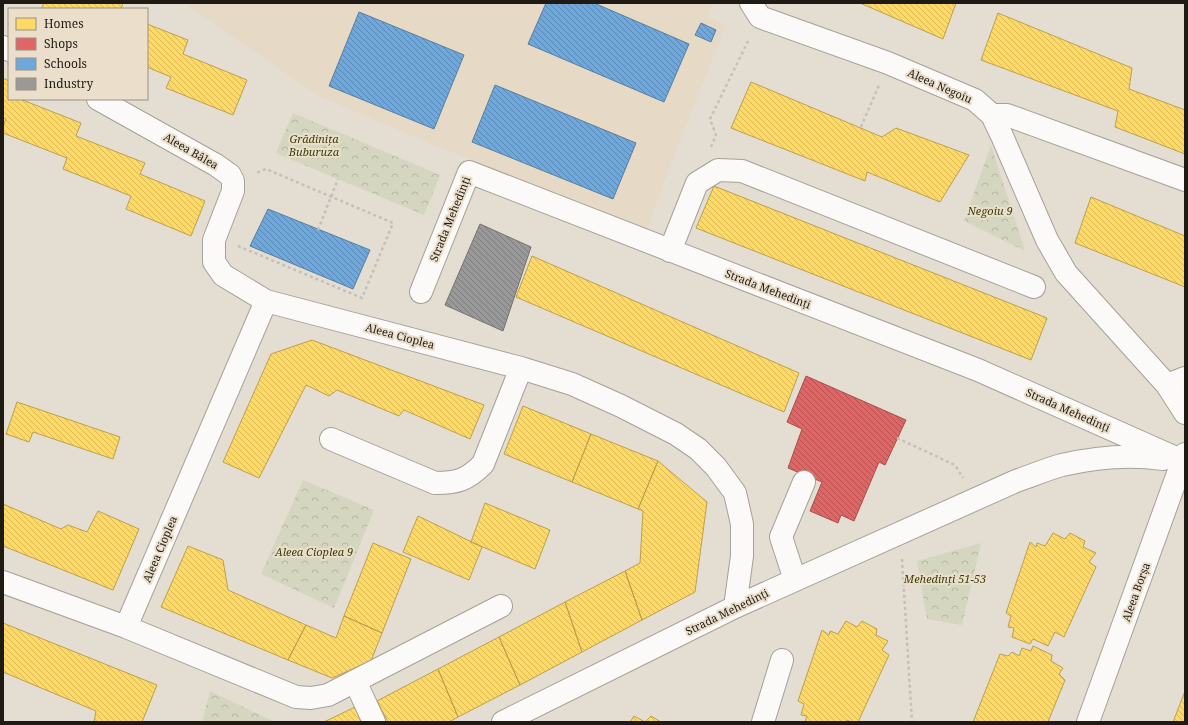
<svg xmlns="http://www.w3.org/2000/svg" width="1188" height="725" font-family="'Noto Serif',serif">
<defs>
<pattern id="park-crowns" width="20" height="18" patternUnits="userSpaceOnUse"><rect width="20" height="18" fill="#d5d6bf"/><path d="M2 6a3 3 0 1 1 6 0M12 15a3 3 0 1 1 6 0" fill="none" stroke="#b6b7a3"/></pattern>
<pattern id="homes-back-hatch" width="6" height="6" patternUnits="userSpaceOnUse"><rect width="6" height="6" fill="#ffd966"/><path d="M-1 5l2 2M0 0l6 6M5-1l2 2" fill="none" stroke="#daba58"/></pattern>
<pattern id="shops-back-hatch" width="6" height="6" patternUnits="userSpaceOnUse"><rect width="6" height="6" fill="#e06666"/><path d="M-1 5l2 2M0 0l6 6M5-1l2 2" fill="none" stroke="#b55353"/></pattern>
<pattern id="schools-back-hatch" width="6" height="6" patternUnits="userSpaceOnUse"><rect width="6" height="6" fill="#6fa8dc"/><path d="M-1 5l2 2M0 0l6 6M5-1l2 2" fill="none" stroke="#5b88b1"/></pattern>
<pattern id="industry-back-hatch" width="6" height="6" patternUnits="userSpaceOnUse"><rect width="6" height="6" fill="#999"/><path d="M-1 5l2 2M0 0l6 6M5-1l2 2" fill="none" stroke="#7c7c7c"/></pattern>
</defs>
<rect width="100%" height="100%" fill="#e4ddd2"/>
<path fill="#e6dac6" d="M 183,3 L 713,3 L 708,17 L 726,25 L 680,141 L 647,228 L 438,147 L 319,96 Z"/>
<path fill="url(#park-crowns)" d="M 293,113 L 440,175 L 424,215 L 276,153 Z
M 991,145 L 1025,251 L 964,221 Z
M 303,480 L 374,510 L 334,608 L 261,574 Z
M 981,543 L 962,625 L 927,619 L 917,561 Z
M 210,691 L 275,722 L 202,722 Z"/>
<path fill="url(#homes-back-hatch)" stroke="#bca04d" d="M 44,3 L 123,3 L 121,9 L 41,9 Z
M 860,3 L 956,3 L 943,39 Z
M 998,13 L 1132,68 L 1129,89 L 1185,110 L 1185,154 L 1115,127 L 1118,111 L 981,60 Z
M 147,24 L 188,40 L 183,54 L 247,80 L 233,115 L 166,88 L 171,77 L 147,67 Z
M 3,78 L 9,81 L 9,99 L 20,99 L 81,123 L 76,136 L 145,163 L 140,174 L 205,201 L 191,236 L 126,209 L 131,196 L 63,169 L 67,158 L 3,133 L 3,126 L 6,119 L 3,118 Z
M 751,82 L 882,137 L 896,128 L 969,155 L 940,202 L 867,172 L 865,181 L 731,128 Z
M 714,186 L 1047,318 L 1031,360 L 696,228 Z
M 1091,197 L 1185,236 L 1185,287 L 1075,243 Z
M 532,256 L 799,373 L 784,412 L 516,297 Z
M 312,340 L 484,405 L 470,439 L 404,410 L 399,416 L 337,390 L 329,396 L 306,385 L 259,478 L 223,462 L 271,354 Z
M 17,402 L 120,437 L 113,459 L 33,432 L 29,442 L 6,434 Z
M 523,406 L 591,434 L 572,482 L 504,454 Z
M 591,434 L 658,461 L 638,509 L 572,482 Z
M 658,461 L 707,502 L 695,592 L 642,620 L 625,571 L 640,563 L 643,511 L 638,509 Z
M 485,503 L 550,530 L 535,569 L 471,542 Z
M 3,504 L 61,529 L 68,525 L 87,532 L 98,511 L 139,529 L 113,590 L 3,546 Z
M 418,516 L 482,547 L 469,580 L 403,552 Z
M 1053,533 L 1065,539 L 1070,533 L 1085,541 L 1083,547 L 1096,553 L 1089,562 L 1096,567 L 1064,637 L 1055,632 L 1048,646 L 1033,639 L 1030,644 L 1012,637 L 1014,628 L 1008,627 L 1011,616 L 1006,613 L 1030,542 L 1036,547 L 1037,543 L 1045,546 Z
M 373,543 L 411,559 L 382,633 L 344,616 Z
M 188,546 L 223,560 L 228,590 L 306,625 L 288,660 L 161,607 Z
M 625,571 L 642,620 L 582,652 L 565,602 Z
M 565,602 L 582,652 L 520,685 L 499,637 Z
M 344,616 L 382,633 L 371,661 L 332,678 L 288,660 L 306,625 L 336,638 Z
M 846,621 L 857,627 L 862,621 L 877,629 L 876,635 L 888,641 L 882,650 L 889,655 L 858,722 L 851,722 L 847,720 L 846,722 L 805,722 L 807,716 L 801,715 L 804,704 L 798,701 L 822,630 L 829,635 L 830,631 L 838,634 Z
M 3,623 L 157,685 L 142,722 L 94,722 L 96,711 L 3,672 Z
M 499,637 L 520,685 L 458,717 L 438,669 Z
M 1033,646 L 1052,655 L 1051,661 L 1063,668 L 1059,674 L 1065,680 L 1048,722 L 973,722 L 1000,654 L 1008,656 L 1012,652 L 1019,656 L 1022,648 L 1031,651 Z
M 438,669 L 458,717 L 449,722 L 388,722 L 377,701 Z
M 1185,691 L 1185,722 L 1173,722 Z
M 355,707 L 362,722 L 324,722 Z
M 634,716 L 645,722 L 630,722 Z
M 651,716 L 661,722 L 645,722 Z"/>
<path fill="url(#shops-back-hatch)" stroke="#a6504d" d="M 806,376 L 906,420 L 885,465 L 879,462 L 854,521 L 841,515 L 838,523 L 810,511 L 822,482 L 788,468 L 802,429 L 787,422 Z"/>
<path fill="url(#schools-back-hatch)" stroke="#577ea0" d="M 546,3 L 594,3 L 689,44 L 664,102 L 528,44 Z
M 359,12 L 464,55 L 434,129 L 329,86 Z
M 701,23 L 716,30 L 711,42 L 695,35 Z
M 495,85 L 636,143 L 613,199 L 472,142 Z
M 268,209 L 370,250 L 353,289 L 250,246 Z"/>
<path fill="url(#industry-back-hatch)" stroke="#747371" d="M 480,224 L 531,247 L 503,331 L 445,305 Z"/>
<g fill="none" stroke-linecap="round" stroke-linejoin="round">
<g stroke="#a6a098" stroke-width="24">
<path id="minor" d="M 751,3 L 760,17 L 888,63 L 975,100 L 992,115 L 1002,136 L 1047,240 L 1066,273 L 1167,385 L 1185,413
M 3,47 L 9,50
M 98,99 L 216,165 L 230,175 L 233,181 L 233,191 L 214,240 L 214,262 L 223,275 L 266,301 L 521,368 L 572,384 L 621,406 L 676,434 L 698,449 L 716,467 L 735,493 L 742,524 L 742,556 L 735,607
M 992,115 L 1007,115 L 1185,180
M 670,251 L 697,183 L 718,170 L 742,171 L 1034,287
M 421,292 L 469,172 L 978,370 L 1185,462
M 1167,385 L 1185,378
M 331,439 L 435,483 C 458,483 467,480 483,464 L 521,368
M 795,580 L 781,537 L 804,482
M 3,582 L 126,627 L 296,697 L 311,698 L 328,695 L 501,606
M 126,627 L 266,301
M 355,681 L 374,722
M 503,722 L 735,607 L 1016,481 C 1031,476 1047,469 1062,465 C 1096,457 1129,454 1163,459
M 763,722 L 782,660
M 1088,722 L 1185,454"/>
</g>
<path stroke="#c3c0bc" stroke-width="2.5" stroke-dasharray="3 3" stroke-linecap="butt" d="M 861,127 L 879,85
M 711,147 L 716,135 L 710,119 L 749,39
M 318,230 L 338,179
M 238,246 L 362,298 L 393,223 L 266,169 L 256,173
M 897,438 L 955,465 L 963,478
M 902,559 L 912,722"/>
<use href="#minor" stroke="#fbfaf8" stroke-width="22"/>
</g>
<g text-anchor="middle" stroke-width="4" stroke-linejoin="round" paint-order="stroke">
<g font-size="11" fill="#1f1b14" stroke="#ebdfcb">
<text transform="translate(940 86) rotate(24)" y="4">Aleea Negoiu</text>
<text transform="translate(191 151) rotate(30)" y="4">Aleea Bâlea</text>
<text transform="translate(450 219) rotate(-68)" y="4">Strada Mehedinți</text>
<text transform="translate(768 289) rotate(21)" y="4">Strada Mehedinți</text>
<text transform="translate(400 336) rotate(15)" y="4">Aleea Cioplea</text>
<text transform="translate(1068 410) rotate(24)" y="4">Strada Mehedinți</text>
<text transform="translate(160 549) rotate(-67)" y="4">Aleea Cioplea</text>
<text transform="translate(1136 592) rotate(-70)" y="4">Aleea Borșa</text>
<text transform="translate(727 612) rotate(-26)" y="4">Strada Mehedinți</text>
</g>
<g font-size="11" font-style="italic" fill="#39400a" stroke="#ebdfcb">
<text x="314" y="143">Grădinița<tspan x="314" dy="13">Buburuza</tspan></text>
<text x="990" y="215">Negoiu 9</text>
<text x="314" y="556">Aleea Cioplea 9</text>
<text x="945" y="583">Mehedinți 51-53</text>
</g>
</g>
<rect width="1188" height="725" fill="none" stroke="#1f1b14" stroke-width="8"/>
<rect x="8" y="8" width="140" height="92" fill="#ebdfcb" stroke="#999182"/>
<rect x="16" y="18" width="20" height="12" fill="#ffd966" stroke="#999182"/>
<text x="44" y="28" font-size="12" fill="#1f1b14">Homes</text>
<rect x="16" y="38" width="20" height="12" fill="#e06666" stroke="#999182"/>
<text x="44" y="48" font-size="12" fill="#1f1b14">Shops</text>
<rect x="16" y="58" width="20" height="12" fill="#6fa8dc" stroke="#999182"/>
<text x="44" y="68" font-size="12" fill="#1f1b14">Schools</text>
<rect x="16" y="78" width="20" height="12" fill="#999999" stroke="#999182"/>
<text x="44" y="88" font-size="12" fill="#1f1b14">Industry</text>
</svg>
